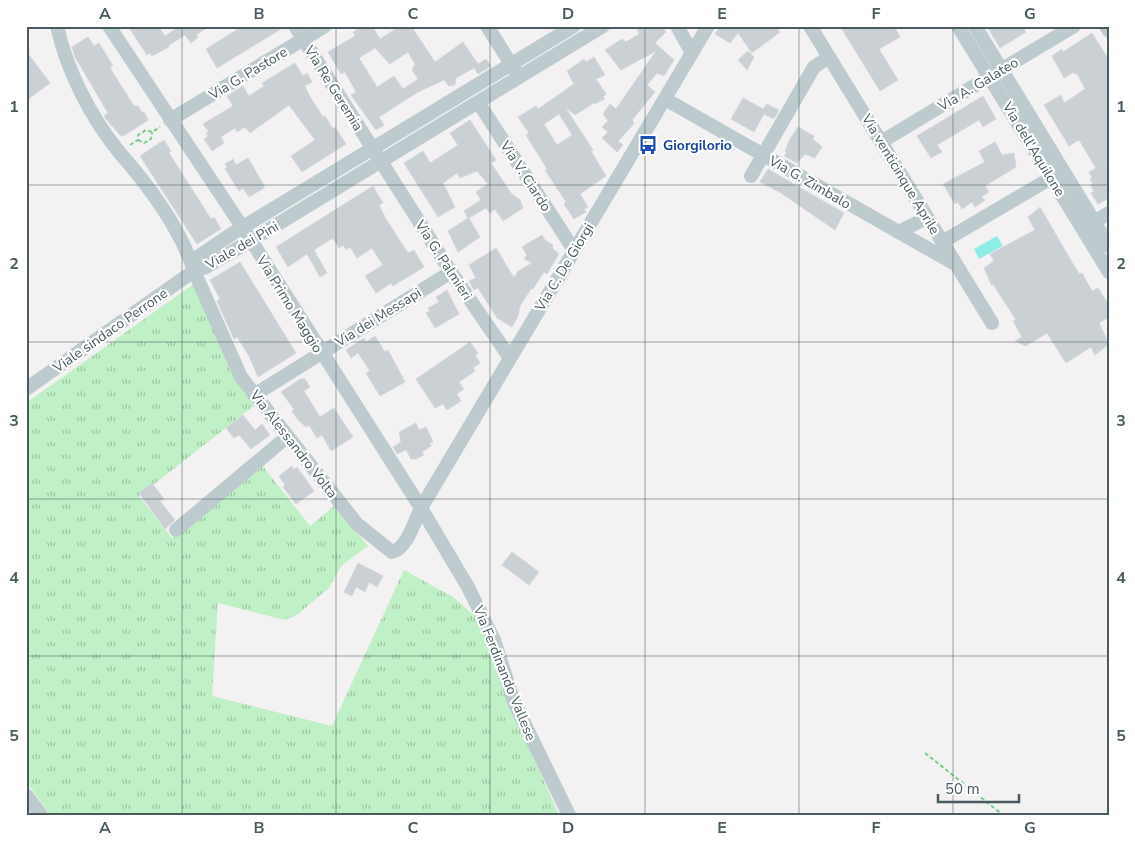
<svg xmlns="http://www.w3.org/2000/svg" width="1135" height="841" font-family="'Nunito Sans',sans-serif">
<defs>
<pattern id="grass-tufts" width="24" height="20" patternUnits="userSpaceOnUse" patternTransform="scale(1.25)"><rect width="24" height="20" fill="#c0f0c6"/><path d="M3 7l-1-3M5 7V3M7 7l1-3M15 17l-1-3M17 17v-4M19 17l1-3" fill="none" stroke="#9ec5a4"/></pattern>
</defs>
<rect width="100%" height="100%" fill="#f3f1f2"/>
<path fill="url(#grass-tufts)" d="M 195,283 L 229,368 L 255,405 L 139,496 L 172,538 L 262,465 L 310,526 L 334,506 L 368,546 L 341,566 L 329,588 L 298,614 L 285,620 L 218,603 L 212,696 L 332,726 L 404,570 L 453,597 L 477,618 L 491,651 L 504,691 L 559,815 L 50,815 L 26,781 L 26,403 Z"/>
<path fill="#8deee7" d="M 997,236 L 1003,246 L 979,259 L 974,249 Z"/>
<path fill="#cbd0d4" stroke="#d5d9dd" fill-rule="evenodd" d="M 128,26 L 158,26 L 165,36 L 180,26 L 210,26 L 196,35 L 198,37 L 191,43 L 185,35 L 168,46 L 169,47 L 152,56 L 150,53 L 147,55 Z
M 243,26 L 286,26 L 217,68 L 206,49 Z
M 362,26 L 372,26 L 380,39 L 400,26 L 411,26 L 435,62 L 463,42 L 478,64 L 486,59 L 491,66 L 478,74 L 474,68 L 456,78 L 455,85 L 449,86 L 444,80 L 418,92 L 379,117 L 384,125 L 376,130 L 351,95 L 356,92 L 345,72 L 341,74 L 328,52 L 355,36 L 353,32 ZM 375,48 L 390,64 L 408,52 L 415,64 L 412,70 L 418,79 L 403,89 L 394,76 L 377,87 L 359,58 Z
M 644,26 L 663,26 L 666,32 L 655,43 L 674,60 L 664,76 L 657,73 L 647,85 L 655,92 L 632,120 L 634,122 L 632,126 L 618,141 L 623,145 L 617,152 L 602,138 L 608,132 L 602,127 L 608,121 L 603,114 L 610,104 L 616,109 L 656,51 L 621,70 L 605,50 L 622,39 L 626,42 L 639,34 L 637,30 Z
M 720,26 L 776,26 L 780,32 L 752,53 L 738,33 L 730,43 L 715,34 Z
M 840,26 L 894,26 L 900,37 L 879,49 L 898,80 L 880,91 Z
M 987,26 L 1022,26 L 1026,32 L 1000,48 Z
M 1092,33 L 1109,60 L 1109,160 L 1106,162 L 1109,167 L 1109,198 L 1098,204 L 1091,193 L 1094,191 L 1090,185 L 1093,184 L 1090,179 L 1092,178 L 1089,172 L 1096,168 L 1079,140 L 1069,146 L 1044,105 L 1061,95 L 1064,103 L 1085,89 L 1077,73 L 1075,74 L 1074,72 L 1064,78 L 1052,56 L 1062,49 L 1063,52 Z
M 88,37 L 94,46 L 99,43 L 113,66 L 110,68 L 134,106 L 138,106 L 142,113 L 144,112 L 148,120 L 125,135 L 121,136 L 106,119 L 104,116 L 108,113 L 75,57 L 72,47 Z
M 26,51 L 50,83 L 26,101 Z
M 748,51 L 754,57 L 747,70 L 738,60 Z
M 594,57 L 605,75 L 596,79 L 606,94 L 603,97 L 605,99 L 595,104 L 594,103 L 575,115 L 565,107 L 593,150 L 591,151 L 606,176 L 580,194 L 588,207 L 584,209 L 586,212 L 574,219 L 564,204 L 566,202 L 545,170 L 547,169 L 526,135 L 529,133 L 518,117 L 536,106 L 538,109 L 574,84 L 567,71 L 584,59 L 586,62 ZM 559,114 L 572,135 L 557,145 L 544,124 Z
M 295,63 L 303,76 L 307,73 L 312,82 L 305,86 L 309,95 L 323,117 L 325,116 L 333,129 L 335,127 L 346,144 L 302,172 L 291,156 L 315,140 L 289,105 L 250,133 L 245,127 L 237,132 L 235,128 L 221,137 L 224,143 L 212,151 L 204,139 L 208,136 L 206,133 L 209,132 L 203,124 L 233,106 L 227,96 L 243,86 L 249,96 L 264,86 L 262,83 Z
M 983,96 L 996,119 L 983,127 L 979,120 L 937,145 L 942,152 L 931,158 L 917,136 Z
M 743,98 L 763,109 L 767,104 L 779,110 L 774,119 L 764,114 L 754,132 L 731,119 Z
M 470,120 L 496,160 L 491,163 L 511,193 L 520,200 L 523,208 L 503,221 L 495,209 L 490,213 L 486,208 L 469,218 L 480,237 L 458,252 L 448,231 L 468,218 L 464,211 L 481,200 L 476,192 L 488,184 L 477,171 L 460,178 L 457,173 L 443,183 L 455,207 L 438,217 L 404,163 L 423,151 L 430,163 L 458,145 L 450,133 Z
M 798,127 L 814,136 L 813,139 L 822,147 L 815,158 L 805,154 L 797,163 L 784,156 L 787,152 L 785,151 L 790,139 Z
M 164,140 L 171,151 L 169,153 L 211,219 L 214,217 L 221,229 L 197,244 L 140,156 Z
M 995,142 L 1002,155 L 1014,153 L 1016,167 L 985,186 L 989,192 L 981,197 L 985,200 L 975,207 L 972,202 L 962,209 L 958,202 L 955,204 L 943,184 L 985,162 L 979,151 Z
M 248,158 L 264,185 L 264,188 L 249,197 L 243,188 L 239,191 L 225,169 L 227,167 L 225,164 L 233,159 L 236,165 Z
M 768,169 L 844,213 L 835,230 L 781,193 L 760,182 Z
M 373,186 L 383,203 L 379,205 L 386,219 L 408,253 L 414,250 L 424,267 L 393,286 L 391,283 L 376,293 L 365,276 L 383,265 L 372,248 L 357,258 L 350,247 L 346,250 L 343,245 L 339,248 L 333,238 L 314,250 L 327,273 L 320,277 L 307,254 L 288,267 L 276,247 Z
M 1040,207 L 1079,274 L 1082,273 L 1092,291 L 1098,288 L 1109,305 L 1109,317 L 1099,323 L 1109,344 L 1095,355 L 1091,347 L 1066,363 L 1047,333 L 1026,346 L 1015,341 L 1022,337 L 1013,321 L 1016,320 L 993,284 L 992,286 L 984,268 L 994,261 L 990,254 L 1035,230 L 1028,217 Z
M 542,235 L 545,240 L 553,245 L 552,248 L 559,254 L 547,274 L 544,272 L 533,289 L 531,289 L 520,306 L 518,316 L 512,327 L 497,318 L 478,288 L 474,290 L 469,281 L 476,278 L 469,265 L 496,248 L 514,278 L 518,271 L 532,263 L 524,259 L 527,255 L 522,247 Z
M 240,262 L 296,353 L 258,377 L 249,356 L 237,337 L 234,339 L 217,301 L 220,299 L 210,280 Z
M 447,290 L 459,314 L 435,328 L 426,313 L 430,311 L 428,308 L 439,302 L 436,297 Z
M 375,336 L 385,352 L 388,350 L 405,382 L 380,396 L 366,373 L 370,371 L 358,353 L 351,358 L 346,350 L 364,338 L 366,342 Z
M 470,342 L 478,353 L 475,355 L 480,363 L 473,368 L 475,371 L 459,382 L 464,389 L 457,394 L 461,401 L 447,410 L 443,404 L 435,408 L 416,379 Z
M 300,379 L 305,379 L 310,387 L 304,391 L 320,417 L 334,408 L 353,437 L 331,451 L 322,435 L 317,438 L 309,425 L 306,427 L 298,420 L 292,411 L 294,409 L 281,392 Z
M 243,415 L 255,430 L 262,424 L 270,435 L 251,449 L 239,435 L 234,438 L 226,428 Z
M 416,423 L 419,430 L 426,427 L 433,442 L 430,443 L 431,446 L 422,452 L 424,455 L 416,459 L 411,459 L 406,450 L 397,454 L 393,447 L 401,442 L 399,432 Z
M 292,466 L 294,470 L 297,467 L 314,491 L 296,504 L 283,487 L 285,485 L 279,476 Z
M 152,483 L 164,499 L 160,501 L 175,520 L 165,529 L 139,493 Z
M 512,552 L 539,572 L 529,585 L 502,565 Z
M 358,563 L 383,576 L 377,587 L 369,582 L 365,592 L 356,587 L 352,596 L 344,592 Z"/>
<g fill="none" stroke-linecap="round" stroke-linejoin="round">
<path stroke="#77cf8c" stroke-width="2" stroke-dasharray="4 2.5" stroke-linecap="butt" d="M 138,140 L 144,143 L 151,139 L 152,132
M 130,145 L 138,140 L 138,135 L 146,130 L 152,132 L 160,127
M 925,753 L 1003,815"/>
<path stroke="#bdcbce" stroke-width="14" d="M 57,26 C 67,71 90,116 119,152 C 149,186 180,227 194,271 L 241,377 L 357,524 L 392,552 C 407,549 415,520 421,508 L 708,26
M 109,26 L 254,245 L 421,508 L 468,587 L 494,640 L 514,702 L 569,815
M 295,26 L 451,272 L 510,358
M 487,26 L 516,72
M 677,26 L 692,53
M 810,26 L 992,323
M 958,26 L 1109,272
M 975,26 L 1109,246
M 1106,26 L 1109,31
M 665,99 L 955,264
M 478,102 L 574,250
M 170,120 L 325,26
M 881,142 L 1074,26
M 751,176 L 814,67 L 829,57
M 1087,226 L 1109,213
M 898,232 L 927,218
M 942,242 L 1051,178
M 194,271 L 199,256 L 230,235 L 574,26
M 26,389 L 194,271 L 206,267 L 250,241 L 603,26
M 254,395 L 451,272
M 176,530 L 287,437
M 26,795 L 41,815"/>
</g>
<path fill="none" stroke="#495b5f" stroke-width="1" stroke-opacity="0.55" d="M 182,26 L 182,815M 336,26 L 336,815M 490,26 L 490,815M 645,26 L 645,815M 799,26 L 799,815M 953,26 L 953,815M 26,185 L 1109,185M 26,342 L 1109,342M 26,499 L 1109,499M 26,656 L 1109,656"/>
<defs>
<g id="bus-bare" transform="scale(1.5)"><path d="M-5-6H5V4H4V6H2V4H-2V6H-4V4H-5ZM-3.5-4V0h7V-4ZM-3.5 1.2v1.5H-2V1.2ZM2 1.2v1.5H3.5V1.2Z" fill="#1a4fb4" stroke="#fff" stroke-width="2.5" paint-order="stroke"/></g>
</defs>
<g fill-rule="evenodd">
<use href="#bus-bare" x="648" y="145"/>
</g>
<g text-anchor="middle" stroke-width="4.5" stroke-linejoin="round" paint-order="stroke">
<g font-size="14" fill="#495b5f" stroke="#fff">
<text transform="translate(248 73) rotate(-31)" y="5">Via G. Pastore</text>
<text transform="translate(978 84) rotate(-31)" y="5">Via A. Galateo</text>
<text transform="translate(334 88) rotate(58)" y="5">Via Re Geremia</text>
<text transform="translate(1034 149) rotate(59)" y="5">Via dell'Aquilone</text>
<text transform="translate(901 174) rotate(59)" y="5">Via venticinque Aprile</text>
<text transform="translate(526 176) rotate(57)" y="5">Via V. Ciardo</text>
<text transform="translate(810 182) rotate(30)" y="5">Via G. Zimbalo</text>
<text transform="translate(242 245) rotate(-30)" y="5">Viale dei Pini</text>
<text transform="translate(444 260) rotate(57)" y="5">Via G. Palmieri</text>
<text transform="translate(564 267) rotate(-59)" y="5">Via C. De Giorgi</text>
<text transform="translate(290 304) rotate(58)" y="5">Via Primo Maggio</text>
<text transform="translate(378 317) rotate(-32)" y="5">Via dei Messapi</text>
<text transform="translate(110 330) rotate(-35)" y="5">Viale sindaco Perrone</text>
<text transform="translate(294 444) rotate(52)" y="5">Via Alessandro Volta</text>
<text transform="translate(505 673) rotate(68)" y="5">Via Ferdinando Vallese</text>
</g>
<g font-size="14" font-weight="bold" fill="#164399" stroke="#fff" text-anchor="start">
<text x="663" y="150">Giorgilorio</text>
</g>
</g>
<rect width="1135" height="841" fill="none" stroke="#ffffff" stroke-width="55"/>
<path d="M938 794v8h81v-8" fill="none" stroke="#495b5f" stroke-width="2.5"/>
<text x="945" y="794" font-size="15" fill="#495b5f" stroke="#ffffff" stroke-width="4" paint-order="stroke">50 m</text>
<rect x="28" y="28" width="1080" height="786" fill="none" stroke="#495b5f" stroke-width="2"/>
<g font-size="16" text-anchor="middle" font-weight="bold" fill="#495b5f">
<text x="105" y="19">A</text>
<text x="259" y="19">B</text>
<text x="413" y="19">C</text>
<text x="568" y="19">D</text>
<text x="722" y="19">E</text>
<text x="876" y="19">F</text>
<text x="1030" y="19">G</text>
<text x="14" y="112">1</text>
<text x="1121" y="112">1</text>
<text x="14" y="269">2</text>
<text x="1121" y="269">2</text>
<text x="14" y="426">3</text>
<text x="1121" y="426">3</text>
<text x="14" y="583">4</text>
<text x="1121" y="583">4</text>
<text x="14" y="741">5</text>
<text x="1121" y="741">5</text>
<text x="105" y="833">A</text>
<text x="259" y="833">B</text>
<text x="413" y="833">C</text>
<text x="568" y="833">D</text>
<text x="722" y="833">E</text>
<text x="876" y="833">F</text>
<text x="1030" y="833">G</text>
</g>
</svg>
